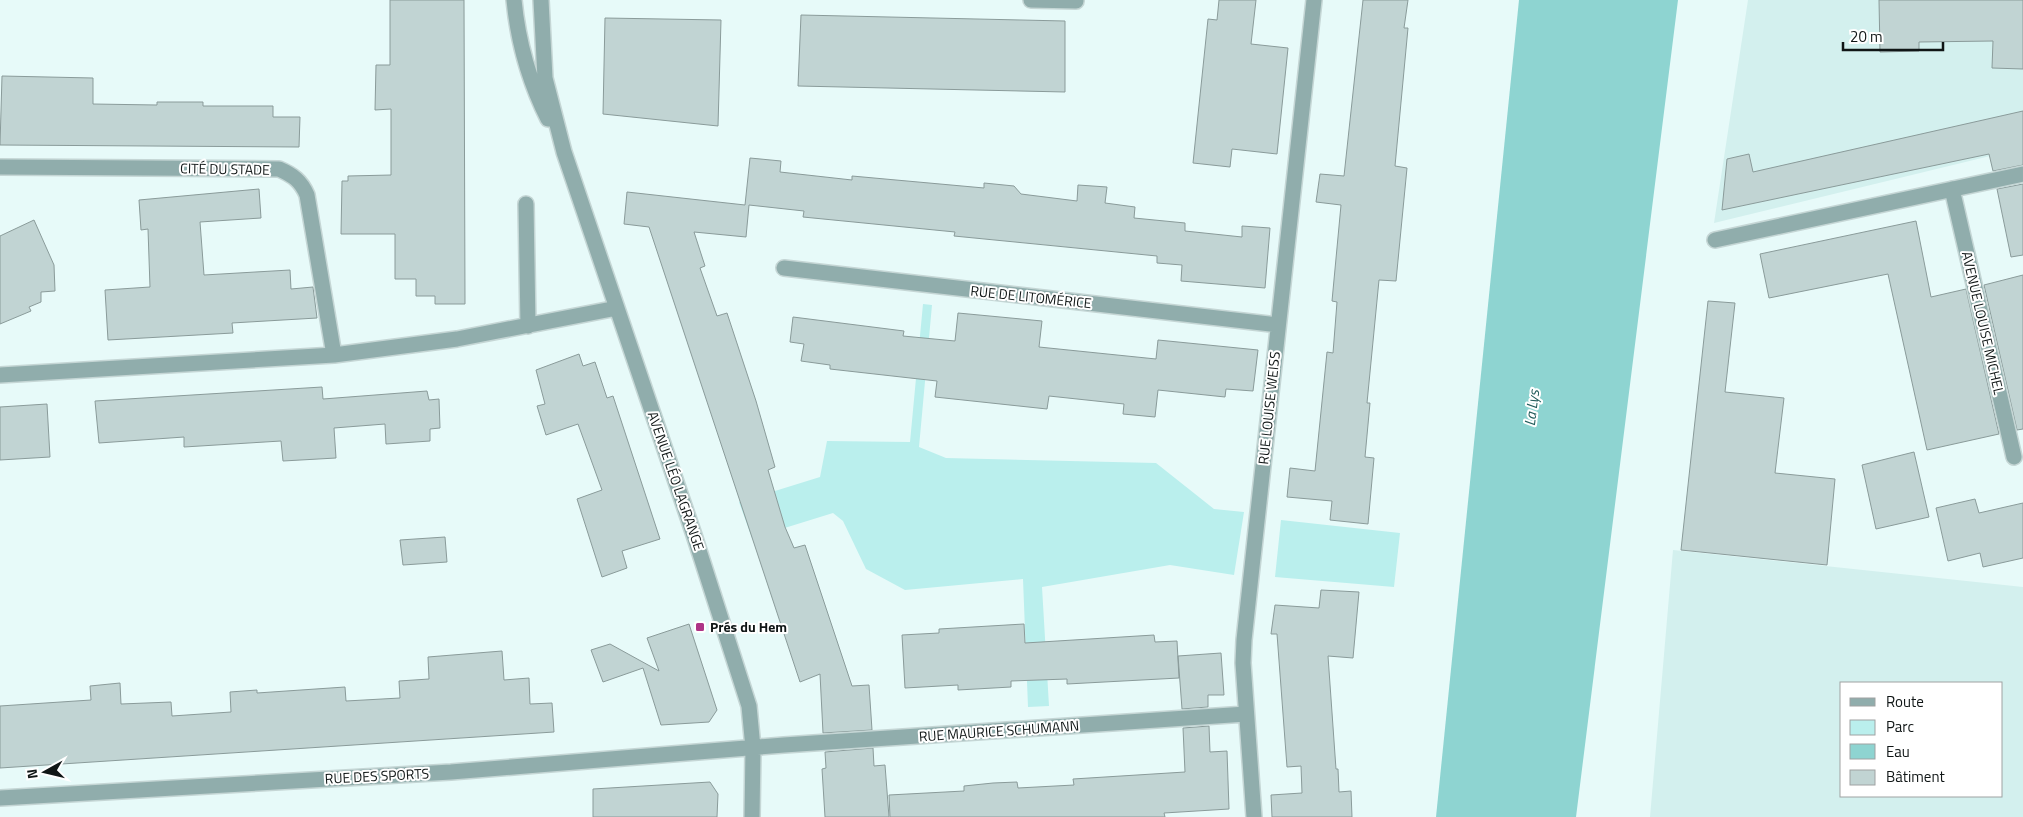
<svg xmlns="http://www.w3.org/2000/svg" width="2023" height="817" font-family="'Titillium Web',sans-serif">
<rect width="100%" height="100%" fill="#e7faf9"/>
<path fill="#d3f0ee" fill-rule="evenodd" d="M 1748,0 L 2023,0 L 2023,148 L 1714,223 Z
M 1673,550 L 2023,587 L 2023,817 L 1650,817 ZM 2002,683 L 2002,796 L 1842,796 L 1842,683 Z"/>
<path fill="#baefed" d="M 923,304 L 932,305 L 919,447 L 946,458 L 1156,463 L 1214,509 L 1244,512 L 1234,575 L 1170,565 L 1042,587 L 1049,706 L 1028,707 L 1023,579 L 905,590 L 866,569 L 843,521 L 833,513 L 752,538 L 739,502 L 820,477 L 827,441 L 910,442 Z
M 1281,520 L 1400,533 L 1394,587 L 1275,577 Z"/>
<path fill="#8ed4d1" d="M 1519,0 L 1678,0 L 1576,817 L 1436,817 Z"/>
<path fill="#c1d4d3" stroke="#8a9b9a" d="M 390,0 L 464,0 L 465,304 L 435,304 L 435,296 L 416,296 L 416,279 L 395,279 L 395,234 L 341,234 L 342,181 L 348,181 L 348,176 L 391,175 L 391,109 L 375,110 L 376,65 L 390,65 Z
M 1219,0 L 1256,0 L 1251,44 L 1288,48 L 1277,154 L 1232,149 L 1230,167 L 1193,163 L 1208,19 L 1217,20 Z
M 1363,0 L 1408,0 L 1404,28 L 1408,28 L 1395,166 L 1407,168 L 1396,281 L 1379,280 L 1367,403 L 1370,403 L 1365,457 L 1374,458 L 1368,524 L 1330,520 L 1332,501 L 1287,497 L 1290,468 L 1315,471 L 1327,352 L 1333,353 L 1337,302 L 1332,301 L 1341,205 L 1316,202 L 1320,174 L 1344,176 Z
M 1879,0 L 2023,0 L 2023,69 L 1992,68 L 1993,41 L 1919,42 L 1919,51 L 1880,52 Z
M 801,15 L 1065,21 L 1065,92 L 798,86 Z
M 605,18 L 721,20 L 718,126 L 603,114 Z
M 2,76 L 93,78 L 93,104 L 157,105 L 157,102 L 203,102 L 203,106 L 273,106 L 273,117 L 300,117 L 299,147 L 0,145 Z
M 2023,111 L 2023,165 L 1993,171 L 1989,154 L 1722,210 L 1727,159 L 1749,154 L 1753,172 Z
M 750,158 L 781,161 L 780,172 L 852,180 L 852,176 L 984,188 L 984,183 L 1014,186 L 1021,194 L 1077,201 L 1078,185 L 1107,187 L 1105,203 L 1135,207 L 1134,218 L 1185,223 L 1185,231 L 1242,237 L 1242,226 L 1270,228 L 1265,288 L 1181,281 L 1182,265 L 1157,263 L 1157,256 L 954,236 L 955,232 L 803,217 L 804,211 L 749,205 L 746,237 L 694,232 L 705,266 L 700,268 L 717,316 L 727,313 L 756,401 L 775,467 L 768,470 L 785,527 L 794,548 L 805,545 L 852,686 L 869,685 L 872,730 L 823,733 L 820,674 L 800,682 L 649,227 L 624,224 L 627,192 L 745,205 Z
M 2023,184 L 2023,255 L 2011,257 L 1997,189 Z
M 259,189 L 261,218 L 200,222 L 204,275 L 290,270 L 291,289 L 313,287 L 317,318 L 232,323 L 233,333 L 108,340 L 105,290 L 150,287 L 148,229 L 141,230 L 139,200 Z
M 34,220 L 54,265 L 55,291 L 41,292 L 41,302 L 29,307 L 31,311 L 0,324 L 0,236 Z
M 1916,221 L 1931,297 L 1966,289 L 1999,434 L 1927,450 L 1888,274 L 1769,298 L 1760,254 Z
M 2023,275 L 2023,429 L 2017,430 L 1984,285 Z
M 1708,301 L 1735,303 L 1725,392 L 1784,398 L 1775,473 L 1835,479 L 1827,565 L 1681,550 Z
M 958,313 L 1042,321 L 1039,347 L 1156,359 L 1158,340 L 1258,350 L 1253,391 L 1226,389 L 1225,397 L 1158,390 L 1155,417 L 1123,414 L 1124,404 L 1049,396 L 1047,409 L 935,397 L 937,381 L 830,369 L 830,365 L 801,361 L 804,344 L 790,342 L 793,317 L 904,331 L 903,336 L 955,341 Z
M 579,354 L 583,366 L 595,362 L 607,398 L 613,396 L 660,539 L 622,551 L 627,568 L 602,577 L 577,499 L 602,490 L 578,424 L 546,435 L 537,406 L 545,404 L 536,370 Z
M 322,387 L 323,399 L 427,391 L 429,400 L 439,399 L 440,428 L 430,429 L 430,441 L 386,444 L 385,424 L 334,428 L 336,458 L 283,461 L 281,441 L 184,447 L 184,437 L 99,443 L 95,401 Z
M 47,404 L 50,457 L 0,460 L 0,407 Z
M 1914,452 L 1929,517 L 1876,529 L 1862,465 Z
M 1975,499 L 1979,513 L 2023,503 L 2023,558 L 1983,567 L 1980,553 L 1948,561 L 1936,508 Z
M 445,537 L 447,562 L 403,565 L 400,540 Z
M 1321,590 L 1359,592 L 1353,658 L 1328,656 L 1336,769 L 1338,769 L 1339,792 L 1351,791 L 1352,817 L 1272,817 L 1271,795 L 1302,793 L 1301,766 L 1287,767 L 1277,634 L 1271,634 L 1275,605 L 1319,608 Z
M 689,624 L 717,710 L 709,722 L 661,725 L 643,668 L 603,682 L 591,650 L 610,644 L 659,671 L 647,638 Z
M 1024,624 L 1025,643 L 1154,635 L 1155,642 L 1177,641 L 1179,678 L 1067,684 L 1067,679 L 1011,681 L 1011,687 L 958,690 L 958,685 L 905,688 L 902,635 L 939,633 L 939,629 Z
M 502,651 L 504,680 L 529,678 L 530,704 L 552,703 L 554,732 L 0,768 L 0,706 L 91,700 L 90,686 L 120,683 L 121,704 L 171,702 L 172,716 L 231,712 L 230,692 L 257,690 L 257,693 L 345,687 L 346,701 L 400,698 L 399,681 L 429,679 L 428,657 Z
M 1221,653 L 1224,695 L 1208,695 L 1208,707 L 1182,709 L 1178,656 Z
M 1209,726 L 1210,752 L 1227,751 L 1229,809 L 1164,813 L 1165,817 L 890,817 L 889,795 L 964,791 L 964,786 L 993,783 L 1017,782 L 1018,788 L 1074,785 L 1073,779 L 1185,772 L 1183,728 Z
M 873,748 L 874,766 L 885,765 L 889,817 L 825,817 L 822,769 L 826,768 L 825,752 Z
M 710,782 L 718,794 L 717,817 L 593,817 L 593,789 Z"/>
<g fill="none" stroke-linecap="round" stroke-linejoin="round">
<g stroke="#c5d6d5" stroke-width="18">
<path id="minor" d="M 514,0 C 518,42 529,81 548,119
M 541,0 L 545,78 L 564,152 L 694,535 L 749,706 L 753,748 L 752,817
M 1031,0 L 1076,1
M 0,167 L 279,169 C 293,175 301,181 307,195 L 334,355
M 1952,189 L 2014,457
M 526,204 L 528,326
M 1715,240 L 2023,174
M 784,268 L 1278,325
M 0,375 L 334,355 L 457,339 L 617,308
M 0,798 L 451,772 L 784,745 L 1246,714
M 1254,817 L 1243,663 L 1244,640 L 1314,0"/>
</g>
<use href="#minor" stroke="#90adac" stroke-width="15"/>
</g>
<rect fill="#ae3487" stroke="#fff" stroke-width="2" x="695" y="622" width="10" height="10" rx="2.5"/>
<g text-anchor="middle" stroke-width="4" stroke-linejoin="round" paint-order="stroke">
<g font-size="14" fill="#101616" stroke="#fff">
<text transform="translate(225 169) rotate(1)" y="5">CITÉ DU STADE</text>
<text transform="translate(1031 297) rotate(6)" y="5">RUE DE LITOMÉRICE</text>
<text transform="translate(1983 323) rotate(77)" y="5">AVENUE LOUISE MICHEL</text>
<text transform="translate(1269 408) rotate(-84)" y="5">RUE LOUISE WEISS</text>
<text transform="translate(676 481) rotate(71)" y="5">AVENUE LÉO LAGRANGE</text>
<text transform="translate(999 731) rotate(-4)" y="5">RUE MAURICE SCHUMANN</text>
<text transform="translate(377 776) rotate(-3)" y="5">RUE DES SPORTS</text>
</g>
<g font-size="14" font-weight="bold" fill="#101616" stroke="#fff" text-anchor="start">
<text x="710" y="632">Prés du Hem</text>
</g>
<g font-size="15" font-style="italic" fill="#225c5b" stroke="#fff">
<text transform="translate(1532 408) rotate(-83)" y="5">La Lys</text>
</g>
</g>
<rect x="1840" y="682" width="162" height="115" fill="#ffffff" stroke="#9fa2a2"/>
<rect x="1850" y="698" width="25" height="8" fill="#90adac" stroke="#9fa2a2"/>
<text x="1886" y="707" font-size="15" fill="#101616">Route</text>
<rect x="1850" y="720" width="25" height="15" fill="#baefed" stroke="#9fa2a2"/>
<text x="1886" y="732" font-size="15" fill="#101616">Parc</text>
<rect x="1850" y="744" width="25" height="15" fill="#8ed4d1" stroke="#9fa2a2"/>
<text x="1886" y="757" font-size="15" fill="#101616">Eau</text>
<rect x="1850" y="770" width="25" height="15" fill="#c1d4d3" stroke="#9fa2a2"/>
<text x="1886" y="782" font-size="15" fill="#101616">Bâtiment</text>
<g transform="translate(45 772) rotate(262)" stroke="#ffffff" stroke-width="4" paint-order="stroke">
<path d="M0-4L9 19L0 12L-9 19Z" fill="#101616"/>
<text y="-8" font-size="14" font-weight="bold" text-anchor="middle" fill="#101616">N</text>
</g>
<path d="M1843 42v8h100v-8" fill="none" stroke="#101616" stroke-width="2.5"/>
<text x="1850" y="42" font-size="15" fill="#101616" stroke="#ffffff" stroke-width="4" paint-order="stroke">20 m</text>
</svg>
